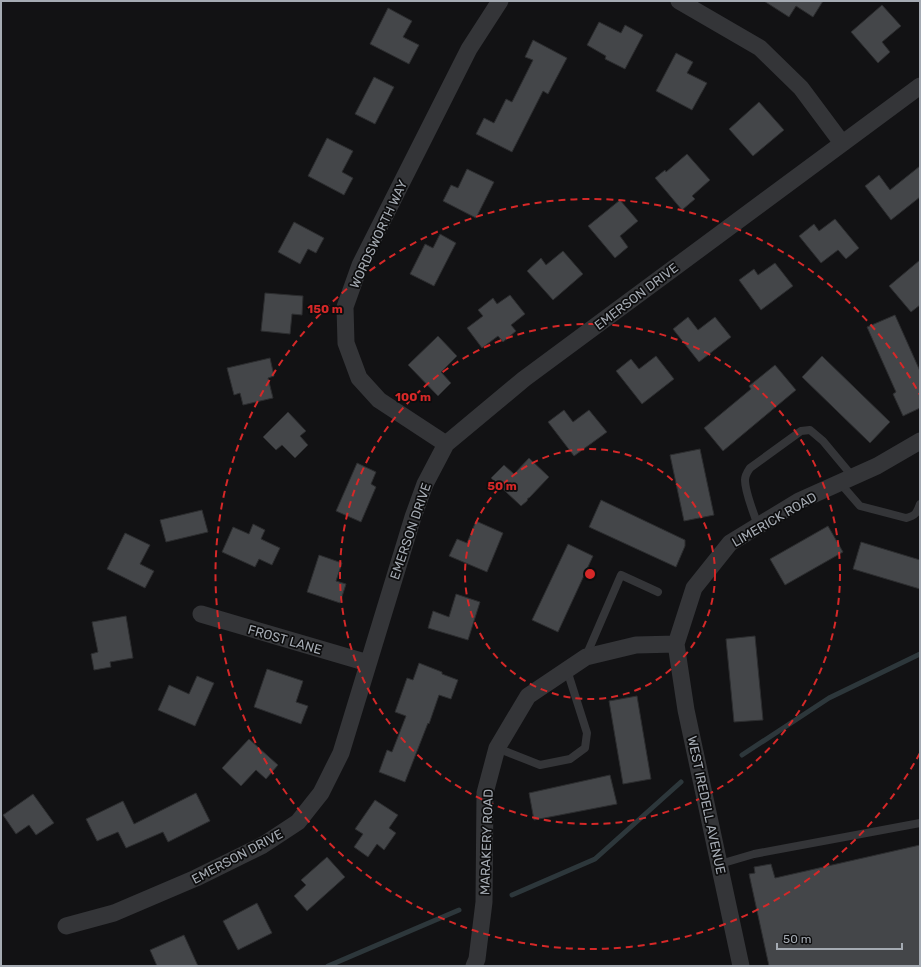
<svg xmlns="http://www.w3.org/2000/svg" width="921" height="967" font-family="Rubik,sans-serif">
<rect width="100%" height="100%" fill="#121214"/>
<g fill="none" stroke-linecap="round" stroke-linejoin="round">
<path stroke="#2d373b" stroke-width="5" d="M 742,755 L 829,698 L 920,654
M 512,895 L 595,859 L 681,782
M 328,966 L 459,910"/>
</g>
<path fill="#444649" stroke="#2c2d2f" d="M 764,1 L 823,1 L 813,17 L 796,6 L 789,17 Z
M 882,5 L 901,26 L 882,42 L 890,52 L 878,63 L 851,32 Z
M 388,8 L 412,21 L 403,37 L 419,45 L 409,64 L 370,44 Z
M 599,22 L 621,33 L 625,25 L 643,35 L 625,69 L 605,59 L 606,56 L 587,45 Z
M 533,40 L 567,58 L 548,94 L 543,91 L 512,152 L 476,134 L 484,118 L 494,123 L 506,99 L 512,102 L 533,60 L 525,57 Z
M 676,53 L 693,62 L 687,73 L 707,83 L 692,110 L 656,91 Z
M 374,77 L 394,87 L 375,124 L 355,114 Z
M 759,102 L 784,130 L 753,156 L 729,129 Z
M 327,138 L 353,151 L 342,172 L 353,178 L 344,195 L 308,176 Z
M 687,154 L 710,180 L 692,196 L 695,199 L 682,210 L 655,178 L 665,170 L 666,172 Z
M 920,166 L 920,197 L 891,220 L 865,186 L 879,175 L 890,190 Z
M 467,169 L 494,182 L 476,218 L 443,201 L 451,185 L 458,188 Z
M 620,200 L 638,221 L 620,236 L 628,247 L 615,258 L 588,226 Z
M 835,219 L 859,248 L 846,259 L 838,250 L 821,263 L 799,236 L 814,224 L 819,231 Z
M 294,222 L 324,238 L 316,253 L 308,249 L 300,264 L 278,252 Z
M 440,234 L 456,243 L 434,286 L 410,274 L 425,244 L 433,248 Z
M 563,251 L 583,274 L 553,300 L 527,271 L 541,258 L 546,265 Z
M 920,260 L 920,305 L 911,312 L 889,286 Z
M 775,263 L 793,286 L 761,310 L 739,280 L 754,269 L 758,275 Z
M 265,293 L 303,296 L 302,315 L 292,314 L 290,334 L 261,331 Z
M 510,295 L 525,314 L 511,325 L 516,331 L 503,342 L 498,336 L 482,348 L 467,328 L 483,316 L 478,310 L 493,298 L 497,304 Z
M 895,315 L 920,371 L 920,408 L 903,416 L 893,394 L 896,392 L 867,327 Z
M 688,317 L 698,330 L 715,317 L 731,337 L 699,362 L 673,329 Z
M 438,336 L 457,356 L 441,372 L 451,383 L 438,396 L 408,365 Z
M 656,356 L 674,379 L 642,404 L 616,371 L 631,359 L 639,369 Z
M 822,356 L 890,422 L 870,443 L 802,377 Z
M 270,358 L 274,376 L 268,378 L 273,398 L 243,405 L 240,393 L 234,395 L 227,368 Z
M 775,365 L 796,390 L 723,451 L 704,428 L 751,389 L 749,386 Z
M 564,410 L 573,422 L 589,410 L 607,432 L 574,456 L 548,422 Z
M 288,412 L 306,431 L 300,436 L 308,445 L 295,458 L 282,445 L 276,450 L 263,437 Z
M 700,449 L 714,515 L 684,521 L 670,455 Z
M 529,458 L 549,477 L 529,498 L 528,498 L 527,501 L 521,506 L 491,478 L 504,465 L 514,474 Z
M 357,463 L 376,472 L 371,484 L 376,487 L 361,522 L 336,511 Z
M 601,500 L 685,540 L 685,546 L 676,567 L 589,527 Z
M 202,510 L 208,532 L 166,542 L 160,520 Z
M 476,521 L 503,533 L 487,572 L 449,556 L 457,539 L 467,543 Z
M 253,524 L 265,530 L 261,539 L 280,548 L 272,565 L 259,559 L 255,567 L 222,552 L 233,527 L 249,534 Z
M 828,526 L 843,552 L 785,585 L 770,559 Z
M 125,533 L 150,545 L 140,564 L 154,571 L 145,588 L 107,569 Z
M 861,542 L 920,560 L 920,589 L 853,569 Z
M 568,544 L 593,556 L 558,632 L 532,620 Z
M 319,555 L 342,563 L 336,581 L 346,584 L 340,603 L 307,592 Z
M 456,594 L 480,602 L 468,640 L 428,628 L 433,611 L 449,617 Z
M 126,616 L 133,658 L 110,662 L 111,667 L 94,670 L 91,654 L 98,652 L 92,622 Z
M 755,636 L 763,720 L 734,722 L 726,639 Z
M 419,663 L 442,672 L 442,674 L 458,680 L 451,699 L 439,695 L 429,724 L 428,723 L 405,782 L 379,772 L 387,750 L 392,752 L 406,716 L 395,712 L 407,678 L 413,680 Z
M 267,669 L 303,681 L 296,702 L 308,706 L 301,724 L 254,707 Z
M 197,676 L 214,683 L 195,726 L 158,710 L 169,685 L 189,694 Z
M 637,696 L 651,779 L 623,784 L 609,701 Z
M 249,739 L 278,765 L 266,779 L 256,770 L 241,786 L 222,768 Z
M 610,775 L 617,804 L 534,820 L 529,793 Z
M 196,793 L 210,821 L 168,842 L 163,832 L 126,848 L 118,832 L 97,841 L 86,819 L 123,801 L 134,824 Z
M 33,794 L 54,823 L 36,835 L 29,825 L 16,834 L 3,815 Z
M 375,800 L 398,815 L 389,828 L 396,833 L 384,850 L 377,844 L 368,857 L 354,847 L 363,834 L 355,829 Z
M 920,845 L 920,966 L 769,966 L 749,874 L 755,873 L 754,867 L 771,864 L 775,878 Z
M 327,857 L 345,877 L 307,911 L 294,896 L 306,885 L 301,880 Z
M 257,903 L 272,933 L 238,950 L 223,921 Z
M 184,935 L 198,966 L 157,966 L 150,950 Z"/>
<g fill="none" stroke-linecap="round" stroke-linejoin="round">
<path stroke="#343538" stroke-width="8" d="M 840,483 L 860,506 L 906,518 C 915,516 917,513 920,504
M 758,526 C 754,513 745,493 745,480 C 745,475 748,471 750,468 L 801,431 L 810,430 L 823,441 L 853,477
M 586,656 L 621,575 L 658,592
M 497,748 L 540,765 L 570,759 L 585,748 L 587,733 L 567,670
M 720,864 L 754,854 L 920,823"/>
<path stroke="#343538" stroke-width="17" d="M 679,1 L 760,48 L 801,88 L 842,143
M 446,444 L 379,400 L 359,378 L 346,343 L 345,307 L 360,265 L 469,49 L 500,1
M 201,614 L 368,663
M 66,926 L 114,913 L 196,878 L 263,845 L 298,822 L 321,793 L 341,753 L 413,517 L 425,484 L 446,444 L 524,379 L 920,86
M 474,966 L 477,959 L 484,902 L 485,793 L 497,748 L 528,696 L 586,657 L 636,645 L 676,644
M 741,966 L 686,710 L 676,644 L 694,588 L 730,543 L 799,501 L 877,466 L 920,441"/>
</g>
<g fill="none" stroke="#d62828" stroke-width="2" stroke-dasharray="7 5">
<circle cx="590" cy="574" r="125"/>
<circle cx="590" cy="574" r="250"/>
<path d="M920 753A375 375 0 1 1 920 395"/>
</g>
<g text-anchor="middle" stroke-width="3.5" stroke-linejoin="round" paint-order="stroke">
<g font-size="13" fill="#a5abb3" stroke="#0d0d0e">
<text transform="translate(378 234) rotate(-65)" y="5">WORDSWORTH WAY</text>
<text transform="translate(636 296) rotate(-37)" y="5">EMERSON DRIVE</text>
<text transform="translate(774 519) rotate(-30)" y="5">LIMERICK ROAD</text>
<text transform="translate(410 531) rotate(-71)" y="5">EMERSON DRIVE</text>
<text transform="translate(285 639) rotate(16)" y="5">FROST LANE</text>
<text transform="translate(707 805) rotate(78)" y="5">WEST IREDELL AVENUE</text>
<text transform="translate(486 842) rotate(-88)" y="5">MARAKERY ROAD</text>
<text transform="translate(237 856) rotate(-28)" y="5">EMERSON DRIVE</text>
</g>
</g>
<circle cx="590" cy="574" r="6" fill="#d62828" stroke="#0d0d0e" stroke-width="2"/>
<g font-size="12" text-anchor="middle" font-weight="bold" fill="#d62828" stroke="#0d0d0e" stroke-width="3.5" stroke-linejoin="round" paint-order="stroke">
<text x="325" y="313">150 m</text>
<text x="413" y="401">100 m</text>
<text x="502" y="490">50 m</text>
</g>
<rect width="921" height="967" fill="none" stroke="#a5abb3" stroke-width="4"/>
<path d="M777 943v6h125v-6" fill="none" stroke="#a5abb3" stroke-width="2"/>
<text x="783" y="943" font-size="12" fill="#a5abb3" stroke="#0d0d0e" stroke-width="3" paint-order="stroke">50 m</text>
</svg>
